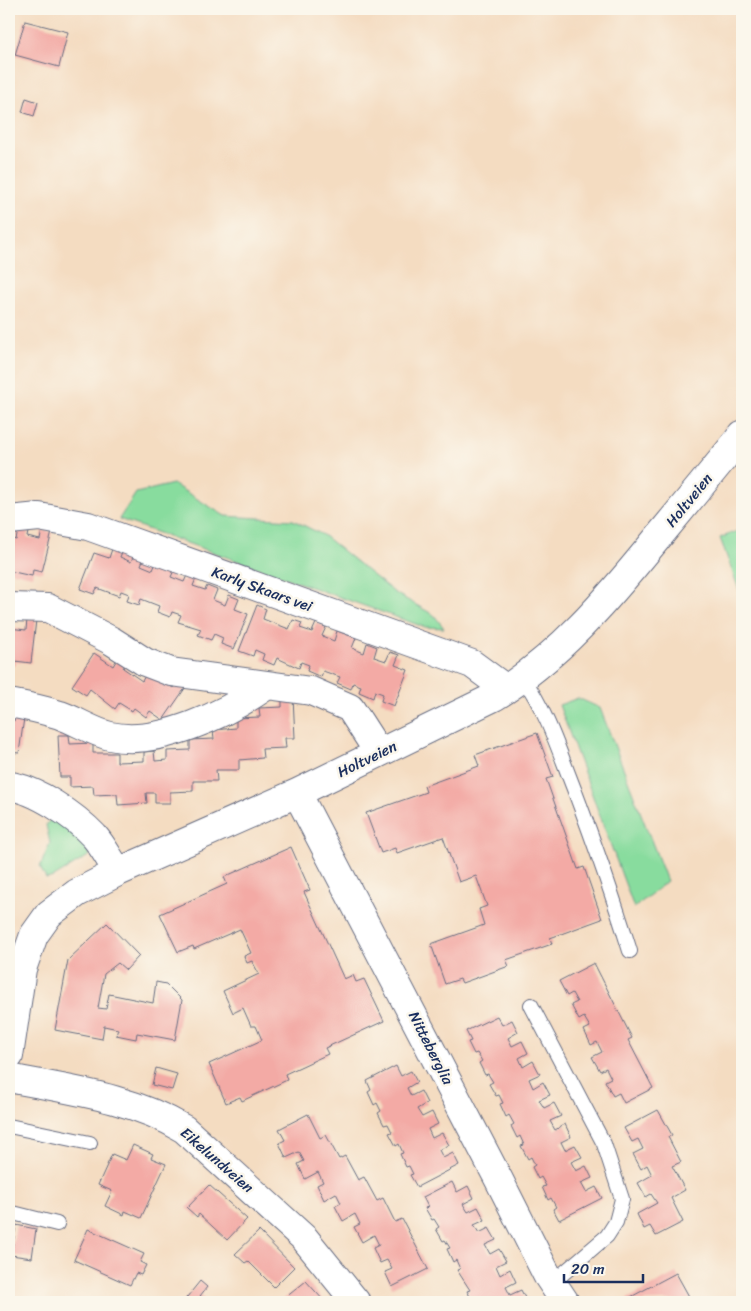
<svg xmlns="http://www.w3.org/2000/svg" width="751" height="1311" font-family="Sriracha,sans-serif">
<rect width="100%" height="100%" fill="#fbf7ec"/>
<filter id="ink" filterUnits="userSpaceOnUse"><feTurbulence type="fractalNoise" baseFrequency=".02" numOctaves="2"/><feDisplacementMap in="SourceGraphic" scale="10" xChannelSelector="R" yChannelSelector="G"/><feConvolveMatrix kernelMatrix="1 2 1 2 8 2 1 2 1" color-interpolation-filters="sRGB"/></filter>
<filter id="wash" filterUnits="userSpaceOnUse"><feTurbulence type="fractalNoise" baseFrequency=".0096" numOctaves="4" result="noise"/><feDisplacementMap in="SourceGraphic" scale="20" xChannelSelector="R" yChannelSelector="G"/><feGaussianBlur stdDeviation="1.12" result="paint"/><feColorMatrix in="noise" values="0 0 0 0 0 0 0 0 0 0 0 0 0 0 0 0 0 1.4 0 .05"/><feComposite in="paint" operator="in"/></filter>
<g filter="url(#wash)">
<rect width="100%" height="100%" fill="#f4dcc1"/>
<path fill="#88dc9e" stroke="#52867e" d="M 173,484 L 225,516 L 293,520 L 323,535 L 395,593 L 434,615 L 444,628 L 424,627 L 119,519 L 136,493 Z
M 742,529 L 742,598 L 720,538 Z
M 578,698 L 600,708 L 667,881 L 634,908 L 559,705 Z
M 52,817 L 82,837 L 90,855 L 54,877 L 46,879 L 40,867 L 50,843 L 46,825 Z"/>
<g id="blocks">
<path fill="#f3aaa5" d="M 25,21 L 68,32 L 59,67 L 15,55 Z
M 26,98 L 38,102 L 34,116 L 22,112 Z
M 18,530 L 28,532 L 27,537 L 40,540 L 42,530 L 52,532 L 42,572 L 33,570 L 32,576 L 9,571 L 9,538 L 16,540 Z
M 112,549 L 122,552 L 120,557 L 131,562 L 135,551 L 145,555 L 141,565 L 153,570 L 157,560 L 175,568 L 171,577 L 184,582 L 188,573 L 197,576 L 193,586 L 205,590 L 207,586 L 217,590 L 213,600 L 225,605 L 229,595 L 239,599 L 235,609 L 248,614 L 234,649 L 221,644 L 223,638 L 214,634 L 211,640 L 198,635 L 201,629 L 178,622 L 181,615 L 172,612 L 170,617 L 157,612 L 159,606 L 141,599 L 139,605 L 127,601 L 129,594 L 121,591 L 119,596 L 97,588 L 94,594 L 80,589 L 94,553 L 109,558 Z
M 257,605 L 266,609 L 263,619 L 289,629 L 293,620 L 302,623 L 300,628 L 312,632 L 316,623 L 326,627 L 322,636 L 334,641 L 337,631 L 356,638 L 352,648 L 364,653 L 367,643 L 377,647 L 374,657 L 386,661 L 390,652 L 399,655 L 395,665 L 408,670 L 394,706 L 381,701 L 383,694 L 375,691 L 373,698 L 359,692 L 361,686 L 353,683 L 351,689 L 337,683 L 340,677 L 323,671 L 321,677 L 307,671 L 309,665 L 301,662 L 299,668 L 277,658 L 274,665 L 262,660 L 264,654 L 255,650 L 253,656 L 239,651 Z
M 27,619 L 36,620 L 31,663 L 15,661 L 15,666 L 9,666 L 9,628 L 26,630 Z
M 94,653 L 113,666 L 119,656 L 127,662 L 123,668 L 142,681 L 148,671 L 173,688 L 179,678 L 188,684 L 163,720 L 150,711 L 146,717 L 134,708 L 132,711 L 119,703 L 115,709 L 90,689 L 86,695 L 72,686 Z
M 293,697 L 295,738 L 285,738 L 286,748 L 262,749 L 263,758 L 239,760 L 239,770 L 216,770 L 217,781 L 193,781 L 193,791 L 170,792 L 170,803 L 155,803 L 155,793 L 146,793 L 147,803 L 118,805 L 117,794 L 94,795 L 93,786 L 70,787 L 70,777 L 60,777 L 58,735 L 69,735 L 70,744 L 93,743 L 93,753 L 117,753 L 117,762 L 144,761 L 144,752 L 154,751 L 155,761 L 167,760 L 167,751 L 190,750 L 190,740 L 214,739 L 213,730 L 236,728 L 236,718 L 260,717 L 259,708 L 282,707 L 282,698 Z
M 15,710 L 25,711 L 19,753 L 9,752 L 9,720 L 14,721 Z
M 537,733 L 553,777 L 546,779 L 578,869 L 584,867 L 602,919 L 550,938 L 552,944 L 506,960 L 509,966 L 462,983 L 460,979 L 445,984 L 431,944 L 484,925 L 479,909 L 487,906 L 476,876 L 459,882 L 443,837 L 397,853 L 395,848 L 381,853 L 366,813 L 426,792 L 424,786 L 479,766 L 475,755 Z
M 9,801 L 13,801 L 11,817 L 9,816 Z
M 291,847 L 310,890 L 304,892 L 344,979 L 353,975 L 356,982 L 364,979 L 384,1021 L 325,1048 L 328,1054 L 285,1074 L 287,1080 L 242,1101 L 240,1097 L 226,1103 L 209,1064 L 262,1040 L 256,1026 L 251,1026 L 243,1008 L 233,1013 L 223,991 L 259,974 L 252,961 L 247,963 L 244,956 L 251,953 L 240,929 L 194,949 L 193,946 L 178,952 L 160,914 L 227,884 L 224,877 Z
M 107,923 L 139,956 L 126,970 L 118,963 L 104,974 L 98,1008 L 106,1009 L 109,994 L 153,1003 L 156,982 L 166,984 L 182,1000 L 175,1040 L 137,1033 L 136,1039 L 116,1035 L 118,1029 L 104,1026 L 102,1039 L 55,1030 L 68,960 Z
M 594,963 L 632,1038 L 628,1040 L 653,1088 L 624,1103 L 619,1093 L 613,1096 L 605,1081 L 611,1078 L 606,1068 L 600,1071 L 592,1057 L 602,1052 L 597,1042 L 591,1045 L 584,1030 L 590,1027 L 584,1017 L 579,1020 L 571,1005 L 577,1002 L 572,993 L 567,996 L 559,981 Z
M 497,1016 L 502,1025 L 512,1020 L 518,1032 L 508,1038 L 512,1046 L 522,1041 L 528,1053 L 519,1058 L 523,1067 L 533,1061 L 540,1074 L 529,1079 L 533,1088 L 543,1082 L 550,1095 L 539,1100 L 544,1108 L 554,1103 L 561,1116 L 550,1121 L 555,1130 L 565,1124 L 571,1137 L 561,1142 L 565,1150 L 575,1145 L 582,1157 L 571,1162 L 576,1171 L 586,1166 L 592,1178 L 581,1183 L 586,1192 L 596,1187 L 602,1198 L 559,1220 L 553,1209 L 556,1207 L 551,1198 L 548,1200 L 542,1187 L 546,1186 L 541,1177 L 538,1179 L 532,1167 L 535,1165 L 531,1157 L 528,1159 L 521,1146 L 524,1145 L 520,1136 L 517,1138 L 511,1126 L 514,1124 L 509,1115 L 506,1117 L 500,1104 L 503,1103 L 499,1095 L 496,1096 L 489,1084 L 493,1082 L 488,1074 L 485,1075 L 479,1063 L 482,1061 L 477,1053 L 474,1054 L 468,1042 L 471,1041 L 466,1031 Z
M 396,1066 L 401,1076 L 411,1071 L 417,1082 L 407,1088 L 411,1096 L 421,1091 L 427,1103 L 417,1109 L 422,1117 L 432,1112 L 438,1124 L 428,1129 L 432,1138 L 442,1133 L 449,1145 L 439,1150 L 443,1158 L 453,1153 L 459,1165 L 417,1187 L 410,1175 L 413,1174 L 409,1166 L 406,1167 L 400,1154 L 403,1153 L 399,1144 L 396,1146 L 389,1133 L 392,1132 L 388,1124 L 384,1125 L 378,1113 L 381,1111 L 377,1103 L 374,1105 L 368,1092 L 371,1090 L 367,1081 Z
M 156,1068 L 177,1074 L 172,1090 L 152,1085 Z
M 658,1110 L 672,1135 L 668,1137 L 681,1162 L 672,1166 L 685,1190 L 671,1198 L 683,1222 L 656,1236 L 650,1226 L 644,1229 L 637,1214 L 657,1203 L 651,1194 L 646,1197 L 638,1183 L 652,1175 L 647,1165 L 641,1169 L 633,1154 L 643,1149 L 638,1139 L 632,1142 L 624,1128 Z
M 308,1114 L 320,1138 L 326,1135 L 339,1159 L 345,1156 L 358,1180 L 364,1177 L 377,1201 L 383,1198 L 395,1222 L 402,1219 L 428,1269 L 392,1287 L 385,1272 L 392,1269 L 387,1260 L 380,1263 L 373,1248 L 379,1245 L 374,1235 L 362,1242 L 354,1227 L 360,1224 L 355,1214 L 343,1221 L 335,1206 L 341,1203 L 336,1193 L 324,1200 L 317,1185 L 323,1182 L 318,1172 L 305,1179 L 298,1164 L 304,1161 L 299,1152 L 286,1158 L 279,1143 L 285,1140 L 279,1129 Z
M 133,1145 L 153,1154 L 151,1158 L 166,1164 L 141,1218 L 125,1211 L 124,1215 L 105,1206 L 112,1191 L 98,1185 L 112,1154 L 126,1160 Z
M 452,1182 L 457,1192 L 468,1186 L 474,1198 L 463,1204 L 468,1212 L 478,1207 L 485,1220 L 474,1225 L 479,1233 L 489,1228 L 496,1240 L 485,1245 L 490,1254 L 499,1249 L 506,1261 L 496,1266 L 500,1275 L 510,1269 L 516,1282 L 506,1287 L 510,1295 L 521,1290 L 527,1302 L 473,1302 L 467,1291 L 470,1290 L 457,1270 L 460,1269 L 456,1260 L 453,1262 L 447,1249 L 450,1248 L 445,1240 L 443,1241 L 436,1229 L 439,1227 L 434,1219 L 432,1220 L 425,1208 L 428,1207 L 423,1197 Z
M 209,1185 L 247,1219 L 227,1240 L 199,1214 L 197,1217 L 187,1208 Z
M 16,1225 L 36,1229 L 32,1258 L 11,1255 Z
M 88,1229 L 144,1254 L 140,1262 L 146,1265 L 141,1275 L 136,1273 L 130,1285 L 74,1260 Z
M 259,1231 L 294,1267 L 274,1287 L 248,1261 L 245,1263 L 235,1254 Z
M 676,1273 L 691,1300 L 628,1302 L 627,1299 Z
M 200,1281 L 207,1287 L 200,1296 L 208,1302 L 183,1302 Z
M 306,1281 L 325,1302 L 280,1302 Z"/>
</g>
</g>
<g filter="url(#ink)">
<use href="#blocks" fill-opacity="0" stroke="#676c81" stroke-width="1"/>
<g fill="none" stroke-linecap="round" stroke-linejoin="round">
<g stroke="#676c81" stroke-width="16">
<path id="service" d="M 523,678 C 547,712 559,751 574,789 C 594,842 613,896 630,951
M 531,1005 L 604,1144 L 622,1199 L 616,1222 L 607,1236 L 552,1283
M 9,1126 L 90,1143
M 9,1212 L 57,1224"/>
</g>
<g stroke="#676c81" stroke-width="30">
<path id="minor" d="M 9,520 L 39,517 L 88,526 L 472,664 L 506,689
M 9,607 L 48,608 L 112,641 L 145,662 L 171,672 L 311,691 L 350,708 L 379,753
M 9,703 C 26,706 44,710 60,715 C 77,721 93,732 110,736 C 159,747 227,713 266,686
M 9,786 C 36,789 75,816 94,836 C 103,846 110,860 118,872
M 297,793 L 499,1180 L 547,1275 L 565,1302
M 9,1056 L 22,969 L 34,935 L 49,914 L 77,893 L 118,872 L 297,793 L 494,697 C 559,657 607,600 655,541 C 684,506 714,470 742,435
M 9,1078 C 69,1090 131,1097 184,1129 L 305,1239 L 356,1302"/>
</g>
<use href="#service" stroke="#fff" stroke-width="14"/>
<use href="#minor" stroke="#fff" stroke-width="28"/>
</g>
</g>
<g text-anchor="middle" stroke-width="5" stroke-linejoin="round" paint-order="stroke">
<g font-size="15" fill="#1b2f5e" stroke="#fbf7ec">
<text transform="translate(689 500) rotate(-51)" y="5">Holtveien</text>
<text transform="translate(262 589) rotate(20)" y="5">Karly Skaars vei</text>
<text transform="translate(367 759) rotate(-26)" y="5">Holtveien</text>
<text transform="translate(431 1048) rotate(63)" y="5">Nitteberglia</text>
<text transform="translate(217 1160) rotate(41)" y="5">Eikelundveien</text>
</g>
</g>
<rect width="751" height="1311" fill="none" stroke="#fbf7ec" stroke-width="30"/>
<path d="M564 1274v8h79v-8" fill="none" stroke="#1b2f5e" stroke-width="2.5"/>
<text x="571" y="1274" font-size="15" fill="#1b2f5e" stroke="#fbf7ec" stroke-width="4" paint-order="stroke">20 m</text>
</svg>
